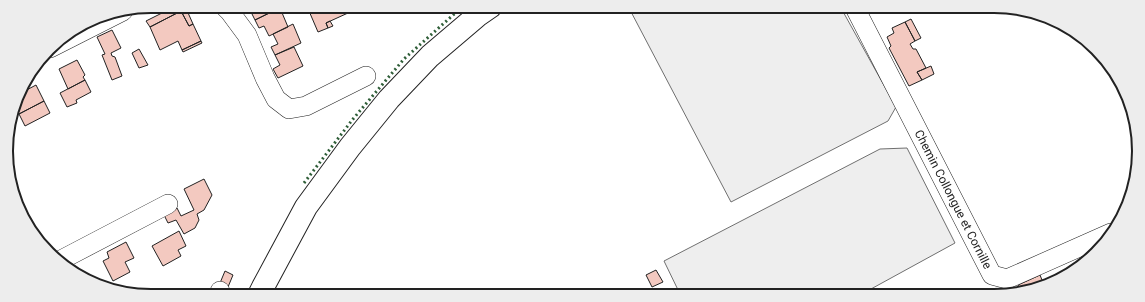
<svg xmlns="http://www.w3.org/2000/svg" width="1145" height="302" font-family="Roboto,sans-serif">
<rect width="100%" height="100%" fill="#fff"/>
<path fill="#eee" stroke="#6f6f6f" d="M 629,8 L 841,8 L 896,107 L 888,121 L 731,202 Z
M 907,148 L 955,243 L 860,295 L 680,294 L 664,261 L 880,149 Z"/>
<path fill="#f3c9c0" stroke="#222" d="M 176,6 L 185,6 L 193,24 L 189,26 L 181,11 L 150,27 L 146,21 Z
M 240,6 L 271,6 L 273,11 L 255,20 L 249,8 L 242,12 Z
M 319,7 L 345,7 L 348,13 L 326,23 L 328,28 L 318,32 L 309,11 Z
M 345,7 L 361,7 L 348,13 Z
M 280,8 L 288,27 L 269,36 L 264,26 L 259,28 L 255,20 Z
M 181,11 L 189,26 L 193,24 L 201,41 L 182,50 L 178,41 L 160,50 L 150,27 Z
M 911,19 L 921,38 L 915,41 L 905,22 Z
M 330,21 L 333,26 L 328,28 L 326,23 Z
M 905,22 L 915,41 L 910,44 L 913,49 L 916,49 L 926,68 L 917,72 L 922,80 L 909,86 L 889,48 L 891,46 L 887,37 L 894,33 L 892,28 Z
M 293,24 L 301,43 L 275,55 L 271,47 L 278,44 L 273,34 Z
M 112,30 L 121,48 L 111,53 L 112,56 L 115,57 L 122,76 L 112,80 L 102,55 L 105,54 L 97,37 Z
M 201,41 L 202,43 L 183,52 L 182,50 Z
M 294,47 L 303,66 L 278,78 L 273,69 L 280,65 L 275,55 Z
M 139,49 L 148,65 L 139,68 L 132,53 Z
M 77,60 L 85,75 L 83,77 L 85,80 L 68,89 L 59,69 Z
M 931,66 L 934,74 L 922,80 L 917,72 Z
M 85,80 L 91,92 L 76,100 L 77,103 L 67,107 L 60,93 Z
M 36,85 L 44,101 L 19,114 L 15,107 L 19,94 Z
M 44,101 L 50,113 L 25,126 L 19,114 Z
M 204,179 L 212,195 L 204,210 L 197,214 L 199,220 L 195,228 L 184,234 L 176,220 L 168,223 L 164,215 L 177,208 L 181,216 L 194,210 L 184,189 Z
M 179,231 L 186,246 L 178,250 L 181,256 L 163,266 L 152,246 Z
M 126,242 L 134,258 L 125,262 L 130,272 L 113,281 L 103,261 L 109,258 L 107,252 Z
M 656,270 L 663,282 L 652,287 L 646,275 Z
M 225,271 L 233,275 L 228,287 L 220,283 Z
M 1040,275 L 1044,285 L 1021,292 L 1018,285 Z"/>
<g fill="none" stroke-linecap="round" stroke-linejoin="round">
<g stroke="#222" stroke-width="20">
<g id="minor">
<path d="M 224,6 L 230,12 L 247,35 L 265,78 L 276,99 L 289,109 L 306,106 L 366,76"/>
<path id="s1" d="M 855,8 L 992,275 L 1007,279 L 1111,233"/>
<path d="M 50,48 L 123,11"/>
<path d="M 59,261 L 168,204"/>
<path d="M 220,291 L 220,293"/>
</g>
</g>
<g stroke="#222" stroke-width="24">
<path id="major" d="M 260,293 L 263,287 L 306,207 L 350,147 L 389,99 L 430,56 L 477,16 L 490,7"/>
</g>
<use href="#minor" stroke="#fff" stroke-width="19"/>
<use href="#major" stroke="#fff" stroke-width="22"/>
<path stroke="#2f5e38" stroke-width="3" stroke-dasharray="2 3" stroke-linecap="butt" d="M 304,183 L 353,119 L 404,59 L 462,7"/>
</g>
<g text-anchor="middle" stroke-width="3" stroke-linejoin="round" paint-order="stroke">
<g font-size="12" fill="#222" stroke="#fff">
<text dy="4" stroke="none"><textPath href="#s1" startOffset="215">Chemin Collongue et Cornille</textPath></text>
</g>
</g>
<path d="M0 0H1145V302H0ZM151 13H994A138 138 0 0 1 1132 151V151A138 138 0 0 1 994 289H151A138 138 0 0 1 13 151V151A138 138 0 0 1 151 13Z" fill="#ededed" fill-rule="evenodd"/>
<path fill="none" stroke="#222" stroke-width="2" d="M151 13H994A138 138 0 0 1 1132 151V151A138 138 0 0 1 994 289H151A138 138 0 0 1 13 151V151A138 138 0 0 1 151 13Z"/>
</svg>
